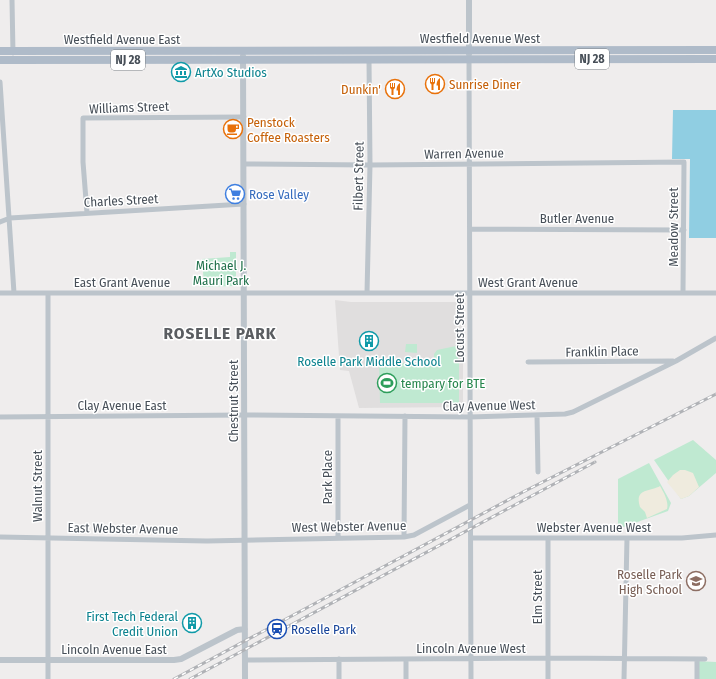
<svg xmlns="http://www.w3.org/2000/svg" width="716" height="679" font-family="'Fira Sans Condensed',sans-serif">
<rect width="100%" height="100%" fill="#efeded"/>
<path fill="#e0dede" d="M 335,300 L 351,302 L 463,302 L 463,407 L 359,408 L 349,371 L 340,370 Z"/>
<path fill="#bfe9d1" d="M 230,252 L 236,252 L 236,282 L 233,286 L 201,287 L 198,284 L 204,284 L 202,259 L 230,257 Z
M 406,344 L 417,344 L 417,353 L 405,352 Z
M 456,346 L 460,349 L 457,363 L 459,363 L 459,403 L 380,403 L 379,363 L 434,363 L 434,354 L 437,350 Z
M 693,440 L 716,460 L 716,473 L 689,496 L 681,499 L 654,460 Z
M 649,463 L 671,503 L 668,511 L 618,529 L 618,479 Z
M 696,661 L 716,662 L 716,679 L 696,679 Z"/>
<path fill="#efebde" d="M 680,470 L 685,470 L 693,473 L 699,487 L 689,496 L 681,499 L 667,482 L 673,475 Z
M 660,486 C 664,493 669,502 667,509 L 647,518 L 645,512 L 640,507 C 634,488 650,492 660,486 Z"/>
<path fill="#90cee2" d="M 673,110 L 716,110 L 716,238 L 689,238 L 690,159 L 672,159 Z"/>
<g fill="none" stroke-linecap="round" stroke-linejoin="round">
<path stroke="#bcc4cb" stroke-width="5" d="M 12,0 L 13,53
M 469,59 L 471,679
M 0,82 L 14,293
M 244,164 L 370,165 L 684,162 L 683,293
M 87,213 L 83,162 L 83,118 L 244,117
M 0,222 L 10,218 L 244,204
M 470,229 L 684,230
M 0,293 L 716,293
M 367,293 L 370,165 L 369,60
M 528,362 L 673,361
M 537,415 L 538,472
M 0,417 L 244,415 L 470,417 L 565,414 L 573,412 L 676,361 L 716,338
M 0,537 L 207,541 L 404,537 L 414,535 L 470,505
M 338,537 L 338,417
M 404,537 L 405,416
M 471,538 L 682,538 L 716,535
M 548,538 L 548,679
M 245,660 L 548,658 L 705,659
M 48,679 L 48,293
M 339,679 L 339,659
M 406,679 L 406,659
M 624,679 L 627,538
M 697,679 L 697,659"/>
<path stroke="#bcc4cb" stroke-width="6" d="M 469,0 L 469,54
M 243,56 L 245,679
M 0,660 L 174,660 L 181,659 L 237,630 L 245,629"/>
<path stroke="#afbbc9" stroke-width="8" d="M 0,51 L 716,50
M 0,60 L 716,59"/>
<g stroke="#b0b2b6" stroke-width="3">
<path id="rail" d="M 174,679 L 523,492 L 716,394
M 190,679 L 595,462"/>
</g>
<use href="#rail" stroke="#fff" stroke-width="1.5" stroke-dasharray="4.5" stroke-linecap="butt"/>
</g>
<defs>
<g id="museum-ring" transform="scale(1)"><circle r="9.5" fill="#fff" stroke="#0f9aa8" stroke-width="1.5"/><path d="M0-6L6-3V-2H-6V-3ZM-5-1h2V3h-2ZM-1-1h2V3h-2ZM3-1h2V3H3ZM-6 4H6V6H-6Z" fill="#0f9aa8"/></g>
<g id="restaurant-ring" transform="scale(1)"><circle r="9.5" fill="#fff" stroke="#e8710a" stroke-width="1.5"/><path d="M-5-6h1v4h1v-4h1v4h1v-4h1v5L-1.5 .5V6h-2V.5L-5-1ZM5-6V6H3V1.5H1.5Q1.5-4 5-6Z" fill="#e8710a"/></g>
<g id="cafe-ring" transform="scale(1)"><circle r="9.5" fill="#fff" stroke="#e8710a" stroke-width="1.5"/><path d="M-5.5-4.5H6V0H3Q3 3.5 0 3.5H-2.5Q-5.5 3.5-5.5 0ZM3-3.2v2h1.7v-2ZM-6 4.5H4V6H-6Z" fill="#e8710a"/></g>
<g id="supermarket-ring" transform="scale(1)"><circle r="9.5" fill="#fff" stroke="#3f7fe0" stroke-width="1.5"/><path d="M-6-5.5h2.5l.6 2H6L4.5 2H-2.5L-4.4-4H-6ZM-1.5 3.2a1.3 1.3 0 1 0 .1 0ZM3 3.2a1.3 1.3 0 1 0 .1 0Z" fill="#3f7fe0"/></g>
<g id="building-ring" transform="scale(1)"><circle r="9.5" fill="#fff" stroke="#0f9aa8" stroke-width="1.5"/><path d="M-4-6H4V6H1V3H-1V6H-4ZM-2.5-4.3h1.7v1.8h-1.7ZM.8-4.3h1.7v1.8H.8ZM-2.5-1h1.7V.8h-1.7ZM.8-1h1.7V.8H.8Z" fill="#0f9aa8"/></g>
<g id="stadium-ring" transform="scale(1)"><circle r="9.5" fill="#fff" stroke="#2e9e5b" stroke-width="1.5"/><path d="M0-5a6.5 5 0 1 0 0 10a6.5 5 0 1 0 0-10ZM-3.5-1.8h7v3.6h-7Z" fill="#2e9e5b"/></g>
<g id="school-ring" transform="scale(1)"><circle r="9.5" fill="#fff" stroke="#8d6e63" stroke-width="1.5"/><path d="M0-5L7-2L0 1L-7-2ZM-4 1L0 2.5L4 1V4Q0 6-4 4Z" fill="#8d6e63"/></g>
<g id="station-ring" transform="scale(1)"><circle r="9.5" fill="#fff" stroke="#1a4fb4" stroke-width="1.5"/><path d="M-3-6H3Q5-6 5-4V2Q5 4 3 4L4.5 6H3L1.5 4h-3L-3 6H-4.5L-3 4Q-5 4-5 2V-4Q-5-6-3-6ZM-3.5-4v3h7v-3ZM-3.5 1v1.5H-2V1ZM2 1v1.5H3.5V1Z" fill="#1a4fb4"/></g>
</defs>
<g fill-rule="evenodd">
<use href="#museum-ring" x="181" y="72"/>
<use href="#restaurant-ring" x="435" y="84"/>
<use href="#restaurant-ring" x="395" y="89"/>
<use href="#cafe-ring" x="233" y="129"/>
<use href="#supermarket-ring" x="235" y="194"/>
<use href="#building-ring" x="369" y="341"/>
<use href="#stadium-ring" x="387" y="383"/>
<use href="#school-ring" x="696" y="581"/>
<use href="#building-ring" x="192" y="623"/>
<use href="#station-ring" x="277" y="629"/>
</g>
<g text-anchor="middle" stroke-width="3" stroke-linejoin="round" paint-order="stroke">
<g fill="#fff" stroke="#7e848a" stroke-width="1">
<rect x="575" y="49" width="34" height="20" rx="3"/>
<rect x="111" y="50" width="34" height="20" rx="3"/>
</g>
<g font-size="12" font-weight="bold" fill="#474f58">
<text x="592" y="63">NJ 28</text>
<text x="128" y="64">NJ 28</text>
</g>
<g font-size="13" fill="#474f58" stroke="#fff">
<text x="480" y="43">Westfield Avenue West</text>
<text x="122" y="44">Westfield Avenue East</text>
<text transform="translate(129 107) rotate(-2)" y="5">Williams Street</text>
<text transform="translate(464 153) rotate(-1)" y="5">Warren Avenue</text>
<text transform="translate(358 176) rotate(-89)" y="5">Filbert Street</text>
<text transform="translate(121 200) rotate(-3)" y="5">Charles Street</text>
<text x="577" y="223">Butler Avenue</text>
<text transform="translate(673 227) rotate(-90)" y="5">Meadow Street</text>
<text x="122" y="287">East Grant Avenue</text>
<text x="528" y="287">West Grant Avenue</text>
<text transform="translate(459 328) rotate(-90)" y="5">Locust Street</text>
<text transform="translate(602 351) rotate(-1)" y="5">Franklin Place</text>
<text transform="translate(233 401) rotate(-90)" y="5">Chestnut Street</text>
<text x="122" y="410">Clay Avenue East</text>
<text transform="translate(489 405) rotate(-1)" y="5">Clay Avenue West</text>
<text transform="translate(327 477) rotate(-90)" y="5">Park Place</text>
<text transform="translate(37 486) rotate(-90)" y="5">Walnut Street</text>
<text transform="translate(349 526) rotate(-1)" y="5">West Webster Avenue</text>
<text x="594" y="532">Webster Avenue West</text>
<text transform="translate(123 528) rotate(1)" y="5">East Webster Avenue</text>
<text transform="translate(537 597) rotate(-90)" y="5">Elm Street</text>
<text x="471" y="653">Lincoln Avenue West</text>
<text x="114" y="654">Lincoln Avenue East</text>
</g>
<g font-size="13" fill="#0d838f" stroke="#fff" text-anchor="start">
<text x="195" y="77">ArtXo Studios</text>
<text x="369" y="366" text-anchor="middle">Roselle Park Middle School</text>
<text x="178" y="621" text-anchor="end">First Tech Federal<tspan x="178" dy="15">Credit Union</tspan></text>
</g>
<g font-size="13" fill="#c56008" stroke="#fff" text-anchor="start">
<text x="449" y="89">Sunrise Diner</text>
<text x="381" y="94" text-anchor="end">Dunkin'</text>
<text x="247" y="127">Penstock<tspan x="247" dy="15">Coffee Roasters</tspan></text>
</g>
<g font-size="13" fill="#366cbe" stroke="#fff" text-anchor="start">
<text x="249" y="199">Rose Valley</text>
</g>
<g font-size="13" fill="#20714b" stroke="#fff">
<text x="221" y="270">Michael J.<tspan x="221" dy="15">Mauri Park</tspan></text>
</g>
<g font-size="13" fill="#27864d" stroke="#fff" text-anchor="start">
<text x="401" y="388">tempary for BTE</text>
</g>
<g font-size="13" fill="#785e54" stroke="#fff" text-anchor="end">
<text x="682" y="579">Roselle Park<tspan x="682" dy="15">High School</tspan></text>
</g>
<g font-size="13" fill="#164399" stroke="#fff" text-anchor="start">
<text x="291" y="634">Roselle Park</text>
</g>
<g font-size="17" font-weight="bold" letter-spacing="1" fill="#5a5d61" stroke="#fff">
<text x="220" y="339">ROSELLE PARK</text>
</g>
</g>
</svg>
